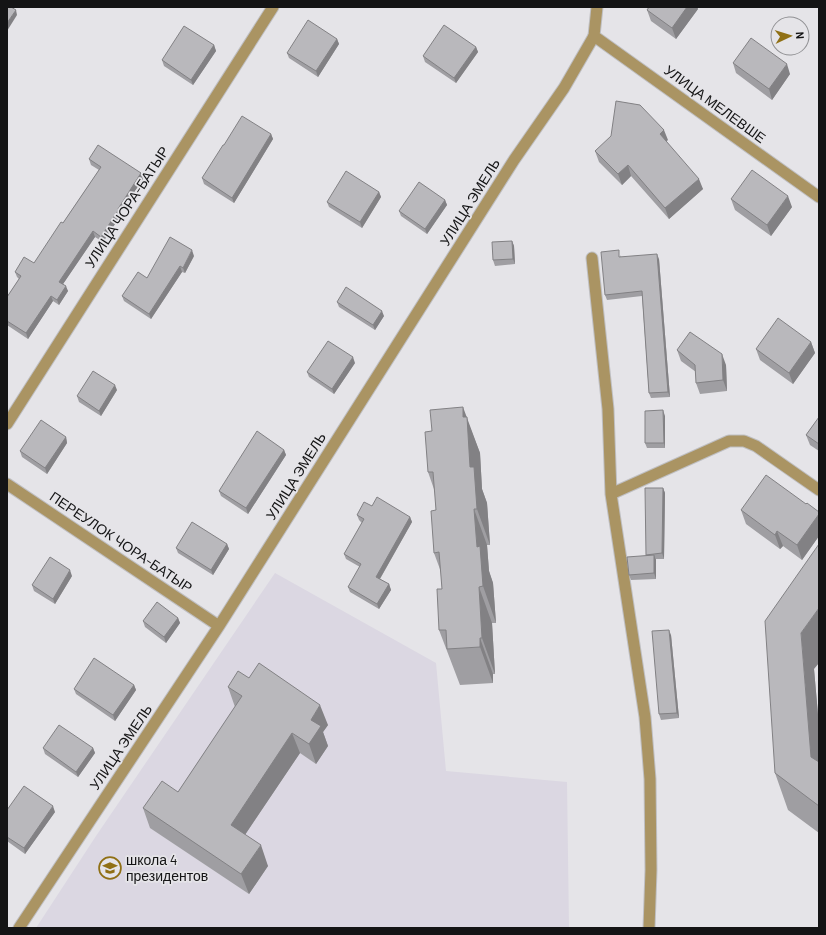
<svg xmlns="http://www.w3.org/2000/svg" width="826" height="935" font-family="Barlow,sans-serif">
<rect width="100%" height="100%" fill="#e5e4e8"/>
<path fill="#dbd7e2" d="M 275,573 L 436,663 L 446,771 L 567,782 L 569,928 L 36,928 L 96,836 Z"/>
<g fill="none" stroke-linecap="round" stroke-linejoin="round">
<g stroke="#bfbfc2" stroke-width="13">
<path id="minor" d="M 592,258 L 608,409 L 611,494 L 645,717 L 650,779 L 651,870 L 649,928
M 7,424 L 273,7
M 7,484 L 219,626
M 611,494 L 729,441 L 744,441 L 756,446 L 819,490
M 19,928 L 219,626 L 514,160 L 564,88 L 594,36"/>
</g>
<g stroke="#bfbfc2" stroke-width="13">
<path id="tertiary" d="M 597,7 L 594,36 L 819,197"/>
</g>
<use href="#minor" stroke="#aa9463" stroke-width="11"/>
<use href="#tertiary" stroke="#aa9463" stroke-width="11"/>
</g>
<path fill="#9f9ea2" d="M 649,7 L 697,7 L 698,9 L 676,39 L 651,21 L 647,10 Z
M 337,39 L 339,44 L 318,77 L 289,58 L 287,53 Z
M 214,45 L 216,51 L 193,85 L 164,66 L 162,60 Z
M 476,47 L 478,52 L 456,83 L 425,62 L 423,56 Z
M 733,63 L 790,74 L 772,100 L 736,73 Z
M 271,134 L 273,139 L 234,203 L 204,184 L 202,178 Z
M 668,140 L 666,141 L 703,189 L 669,219 L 631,176 L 622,185 L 599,162 L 595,151 Z
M 89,159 L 141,173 L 143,179 L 120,213 L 121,215 L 103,242 L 95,237 L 63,284 L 68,291 L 59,305 L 53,301 L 28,339 L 7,325 L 7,297 L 19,279 L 17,277 L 15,272 L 34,263 L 63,223 L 99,170 L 91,165 Z
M 379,192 L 381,197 L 362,228 L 329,207 L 327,202 Z
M 731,199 L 792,207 L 771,236 L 735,210 Z
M 445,200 L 447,205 L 427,234 L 401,216 L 399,211 Z
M 512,241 L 514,246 L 515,264 L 495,266 L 493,260 Z
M 621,255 L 621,257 L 659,259 L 670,397 L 651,398 L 649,393 L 642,296 L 607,300 L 605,295 Z
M 194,256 L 185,273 L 182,272 L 151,319 L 124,301 L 122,296 L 147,278 Z
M 337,302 L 384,316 L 375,330 L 339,307 Z
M 811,342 L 815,353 L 793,384 L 760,360 L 756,349 Z
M 677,350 L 726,365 L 727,391 L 700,394 L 696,383 L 696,372 L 681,361 Z
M 355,363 L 334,394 L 309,377 L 307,372 Z
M 117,390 L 101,416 L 79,402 L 77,396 Z
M 665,416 L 665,448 L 647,448 L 645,443 Z
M 466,417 L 480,453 L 482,489 L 487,503 L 490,545 L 487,545 L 489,571 L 493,583 L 496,623 L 492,623 L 495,674 L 493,674 L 493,683 L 460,685 L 439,630 L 442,589 L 441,572 L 434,553 L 436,510 L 435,492 L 428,472 Z
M 819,417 L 819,451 L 810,445 L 806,435 Z
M 66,437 L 67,443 L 47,474 L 22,457 L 20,451 Z
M 284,450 L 286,455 L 248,514 L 221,496 L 219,491 Z
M 663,488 L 665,493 L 664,559 L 656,559 L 656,579 L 631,580 L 629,575 L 646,555 Z
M 806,504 L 819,512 L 819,536 L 802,560 L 783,546 L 780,549 L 746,524 L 741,510 Z
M 372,506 L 410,517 L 412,522 L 380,579 L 389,584 L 391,590 L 379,609 L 350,592 L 348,587 L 360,567 L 346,559 L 344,554 L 362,523 L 359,520 L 357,515 Z
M 227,544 L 229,549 L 213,575 L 178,553 L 176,548 Z
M 72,576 L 55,604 L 34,591 L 32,585 Z
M 178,618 L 180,623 L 166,643 L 145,627 L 143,621 Z
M 671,635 L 679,718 L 661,720 L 659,714 Z
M 814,669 L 819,726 L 819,833 L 788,810 L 775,773 Z
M 249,678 L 328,725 L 323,732 L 328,746 L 316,764 L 300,753 L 245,835 L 268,866 L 249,894 L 150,828 L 143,808 L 178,792 L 235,707 L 228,687 Z
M 134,685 L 136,690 L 115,721 L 76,694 L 74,689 Z
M 43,748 L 93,748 L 95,753 L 78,777 L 45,754 Z
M 7,810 L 55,812 L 25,854 L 7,841 Z"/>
<path fill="#828184" d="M 687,7 L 697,7 L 698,9 L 676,39 L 672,28 Z
M 16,10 L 17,15 L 7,31 L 7,23 Z
M 337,39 L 339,44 L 318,77 L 316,71 Z
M 214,45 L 216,51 L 193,85 L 191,80 Z
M 476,47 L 478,52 L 456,83 L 454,78 Z
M 787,64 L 790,74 L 772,100 L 769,89 Z
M 664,130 L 668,140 L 663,144 L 660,134 Z
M 271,134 L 273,139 L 234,203 L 232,198 Z
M 628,165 L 631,176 L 622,185 L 618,174 Z
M 141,173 L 143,179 L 120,213 L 121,215 L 103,242 L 101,237 L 118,209 Z
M 699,179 L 703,189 L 669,219 L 665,208 Z
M 379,192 L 381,197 L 362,228 L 360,222 Z
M 788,196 L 792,207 L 771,236 L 767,225 Z
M 445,200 L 447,205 L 427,234 L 425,229 Z
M 93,231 L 95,237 L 61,287 L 59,282 Z
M 512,241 L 514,246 L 515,264 L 513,259 Z
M 192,250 L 194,256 L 185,273 L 183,268 Z
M 657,254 L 659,259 L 670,397 L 668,392 Z
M 180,266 L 182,272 L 151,319 L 149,314 Z
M 66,286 L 68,291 L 59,305 L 57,300 Z
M 51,296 L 53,301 L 28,339 L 26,333 Z
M 382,311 L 384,316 L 375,330 L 373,325 Z
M 811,342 L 815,353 L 793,384 L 789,373 Z
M 722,354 L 726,365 L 727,391 L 723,380 Z
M 353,357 L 355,363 L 334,394 L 332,389 Z
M 115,385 L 117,390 L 101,416 L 99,411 Z
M 463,407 L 480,453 L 482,489 L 487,503 L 490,545 L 477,509 L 470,467 L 463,417 Z
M 663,410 L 665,416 L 665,448 L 664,443 Z
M 66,437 L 67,443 L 47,474 L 45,468 Z
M 284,450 L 286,455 L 248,514 L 246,508 Z
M 663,488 L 665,493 L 664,559 L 662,553 Z
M 474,509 L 487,545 L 489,571 L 493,583 L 496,623 L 483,586 L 477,547 Z
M 819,514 L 819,536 L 802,560 L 797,545 Z
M 410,517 L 412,522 L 378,582 L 376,577 Z
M 777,531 L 783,546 L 780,549 L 775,535 Z
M 227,544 L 229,549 L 213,575 L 211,570 Z
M 654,555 L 656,560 L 656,579 L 654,573 Z
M 70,570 L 72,576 L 55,604 L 53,599 Z
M 389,584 L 391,590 L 379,609 L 377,604 Z
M 479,587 L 492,623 L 495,674 L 482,638 Z
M 819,608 L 819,663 L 814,669 L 819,726 L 819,778 L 811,757 L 801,633 Z
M 178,618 L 180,623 L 166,643 L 164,637 Z
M 669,630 L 671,635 L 679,718 L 677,713 Z
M 480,638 L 493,674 L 493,683 L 480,647 Z
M 134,685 L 136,690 L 115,721 L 113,715 Z
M 320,705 L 328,725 L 323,732 L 328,746 L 316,764 L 309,744 L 311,720 Z
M 292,733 L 300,753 L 238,845 L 231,825 Z
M 93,748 L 95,753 L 78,777 L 76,772 Z
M 53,806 L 55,812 L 25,854 L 24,848 Z
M 261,845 L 268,866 L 249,894 L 241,874 Z"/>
<path fill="#b9b8bc" stroke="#828184" d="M 7,7 L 11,7 L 16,10 L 7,23 Z
M 649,7 L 687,7 L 672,28 L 647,10 Z
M 308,20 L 337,39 L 316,71 L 287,53 Z
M 444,25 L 476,47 L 454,78 L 423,56 Z
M 184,26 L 214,45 L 191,80 L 162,60 Z
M 751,38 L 787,64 L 769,89 L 733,63 Z
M 616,101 L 640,105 L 664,130 L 660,134 L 699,179 L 665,208 L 628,165 L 618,174 L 595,151 L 611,136 Z
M 242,116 L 271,134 L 232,198 L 202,178 L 223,145 L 224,145 Z
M 98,145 L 141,173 L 118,209 L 119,209 L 101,237 L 93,231 L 59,282 L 66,286 L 57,300 L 51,296 L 26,333 L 7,321 L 7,297 L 21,276 L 15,272 L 24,257 L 34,263 L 61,222 L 63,223 L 101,167 L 89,159 Z
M 752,170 L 788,196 L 767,225 L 731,199 Z
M 346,171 L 379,192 L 360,222 L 327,202 Z
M 419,182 L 445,200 L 425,229 L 399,211 Z
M 170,237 L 192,250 L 183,268 L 180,266 L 149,314 L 122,296 L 138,272 L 147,278 Z
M 512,241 L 513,259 L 493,260 L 492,242 Z
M 619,250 L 619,257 L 657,254 L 668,392 L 649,393 L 642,291 L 605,295 L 601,252 Z
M 346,287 L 382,311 L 373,325 L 337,302 Z
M 778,318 L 811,342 L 789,373 L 756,349 Z
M 690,332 L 722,354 L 723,380 L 696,383 L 695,365 L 677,350 Z
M 328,341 L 353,357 L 332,389 L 307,372 Z
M 93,371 L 115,385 L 99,411 L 77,396 Z
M 463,407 L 463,417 L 467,417 L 470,467 L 474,467 L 477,509 L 474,509 L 477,547 L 480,546 L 483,586 L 479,587 L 482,638 L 480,638 L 480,647 L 447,649 L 446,630 L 439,630 L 437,589 L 442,589 L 439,552 L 434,553 L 431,511 L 436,510 L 433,472 L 428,472 L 425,432 L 432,431 L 430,410 Z
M 663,410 L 664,443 L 645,443 L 645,411 Z
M 819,417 L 819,444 L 806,435 Z
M 41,420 L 66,437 L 45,468 L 20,451 Z
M 257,431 L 284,450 L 246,508 L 219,491 Z
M 766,475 L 806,504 L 807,503 L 819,512 L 819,514 L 797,545 L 777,531 L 775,535 L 741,510 Z
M 645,488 L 663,488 L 662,553 L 646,555 Z
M 377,497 L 410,517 L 376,577 L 389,584 L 377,604 L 348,587 L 361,564 L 344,554 L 364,519 L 357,515 L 364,502 L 372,506 Z
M 192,522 L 227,544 L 211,570 L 176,548 Z
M 819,544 L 819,608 L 801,633 L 811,757 L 819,762 L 819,806 L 775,773 L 765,621 Z
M 654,555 L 654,573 L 629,575 L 627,557 Z
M 50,557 L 70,570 L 53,599 L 32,585 Z
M 157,602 L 178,618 L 164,637 L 143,621 Z
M 669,630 L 677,713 L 659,714 L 652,631 Z
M 94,658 L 134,685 L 113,715 L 74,689 Z
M 259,663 L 320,705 L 311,720 L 321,726 L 309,744 L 292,733 L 231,825 L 261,845 L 241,874 L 143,808 L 162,781 L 178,792 L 242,696 L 228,687 L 238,671 L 249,678 Z
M 59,725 L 93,748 L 76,772 L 43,748 Z
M 24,786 L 53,806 L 24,848 L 7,837 L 7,810 Z"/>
<defs>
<g id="school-ring" transform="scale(1.15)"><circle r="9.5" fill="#e5e4e8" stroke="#907015" stroke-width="1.5"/><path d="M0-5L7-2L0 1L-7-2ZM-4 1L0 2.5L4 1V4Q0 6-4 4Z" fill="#907015"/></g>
</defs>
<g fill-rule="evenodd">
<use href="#school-ring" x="110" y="868"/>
</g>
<g text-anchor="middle" stroke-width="3.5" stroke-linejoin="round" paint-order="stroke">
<g font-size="14" fill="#141415" stroke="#e5e4e8">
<text transform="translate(715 104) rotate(36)" y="5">УЛИЦА МЕЛЕВШЕ</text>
<text transform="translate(470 202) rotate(-58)" y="5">УЛИЦА ЭМЕЛЬ</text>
<text transform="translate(127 207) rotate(-57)" y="5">УЛИЦА ЧОРА-БАТЫР</text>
<text transform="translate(296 476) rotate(-58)" y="5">УЛИЦА ЭМЕЛЬ</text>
<text transform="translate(121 542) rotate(34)" y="5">ПЕРЕУЛОК ЧОРА-БАТЫР</text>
<text transform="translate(121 747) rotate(-56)" y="5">УЛИЦА ЭМЕЛЬ</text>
</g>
<g font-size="14" fill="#141415" stroke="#e5e4e8" text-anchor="start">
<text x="126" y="865">школа 4<tspan x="126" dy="16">президентов</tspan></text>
</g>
</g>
<rect width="826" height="935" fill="none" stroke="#141415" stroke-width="16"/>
<g transform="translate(790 36) rotate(86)"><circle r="19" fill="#e5e4e8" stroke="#919194"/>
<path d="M0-3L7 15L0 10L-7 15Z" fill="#907015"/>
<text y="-6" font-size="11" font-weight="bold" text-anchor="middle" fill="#141415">N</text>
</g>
</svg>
